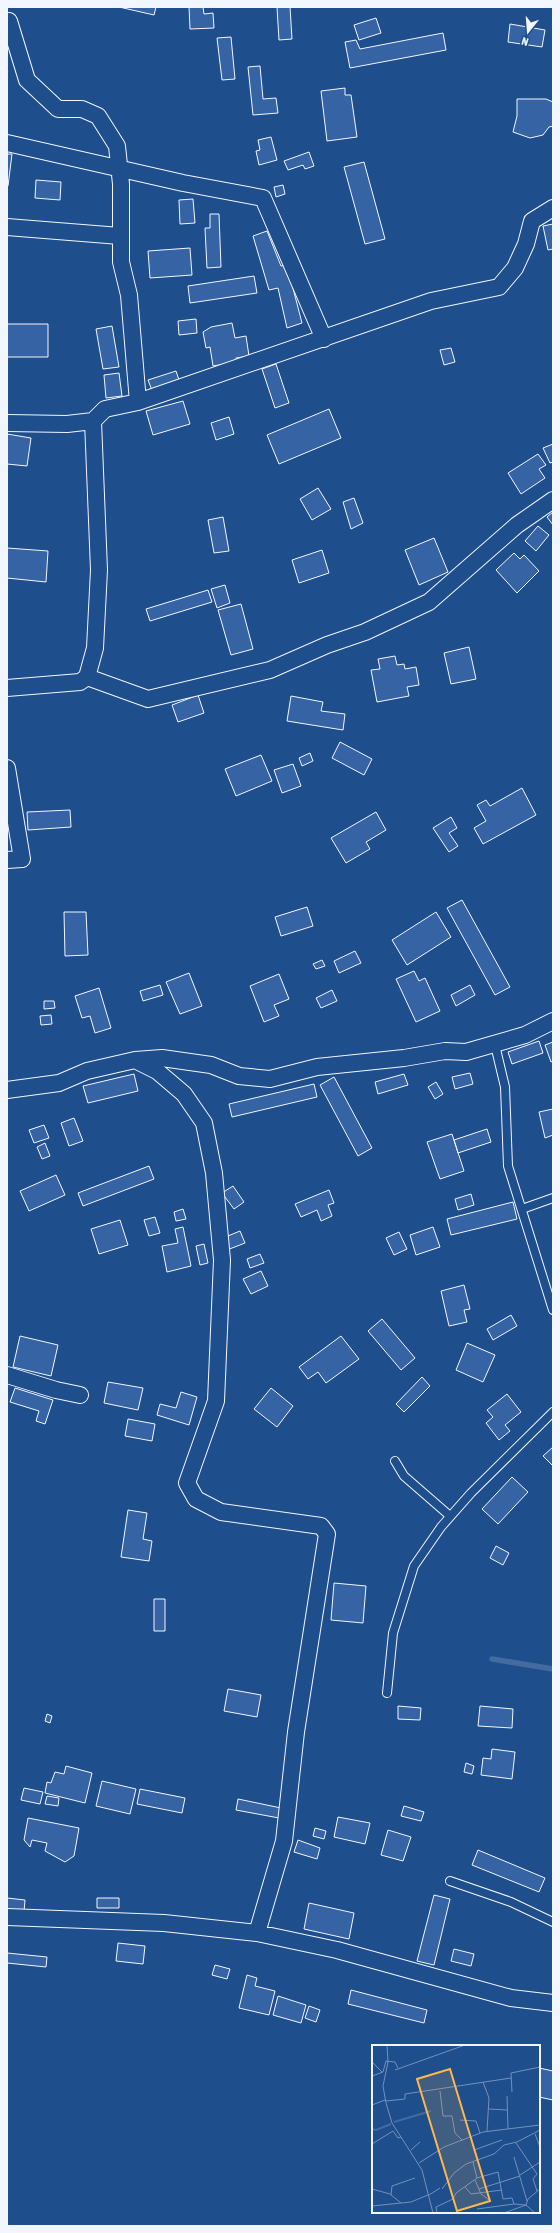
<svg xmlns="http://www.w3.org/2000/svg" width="560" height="2233" font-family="'Asap Condensed',sans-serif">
<rect width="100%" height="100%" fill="#1f4e8c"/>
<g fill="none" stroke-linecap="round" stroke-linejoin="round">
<path stroke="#446ba0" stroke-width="5.5" d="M 492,1659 L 553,1669"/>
</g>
<path fill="#3563a3" stroke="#f2f6ff" d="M 119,7 L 156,7 L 154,15 Z
M 189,7 L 203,7 L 204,14 L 213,13 L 214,28 L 190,29 Z
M 277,7 L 290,7 L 292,39 L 279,40 Z
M 376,18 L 381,33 L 359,40 L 354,25 Z
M 510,24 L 545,30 L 542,47 L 508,42 Z
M 443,33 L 446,50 L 350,68 L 345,42 L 356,40 L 360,49 Z
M 231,37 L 235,79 L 222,80 L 217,38 Z
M 260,66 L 263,99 L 276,98 L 278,113 L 253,115 L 248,67 Z
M 345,88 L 345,95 L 351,95 L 357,137 L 327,141 L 321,91 Z
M 517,99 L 546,99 L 553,102 L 553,126 L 549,127 L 543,135 L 530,138 L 513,132 L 517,116 Z
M 271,137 L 277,160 L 259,165 L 256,151 L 260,150 L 258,140 Z
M 309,152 L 314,166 L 305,169 L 303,165 L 288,170 L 284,161 Z
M 7,154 L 12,154 L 8,186 L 7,186 Z
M 364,162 L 385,239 L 365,244 L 344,167 Z
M 36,180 L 61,182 L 60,200 L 35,198 Z
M 283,185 L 285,194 L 276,197 L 274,187 Z
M 193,199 L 195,223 L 180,224 L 179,200 Z
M 210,214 L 219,214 L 221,267 L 207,268 L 205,228 L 210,228 Z
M 553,224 L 553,249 L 548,250 L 543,226 Z
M 267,231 L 281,266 L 287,265 L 302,323 L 287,328 L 278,288 L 269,290 L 253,236 Z
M 190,248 L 192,275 L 150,278 L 148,251 Z
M 254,276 L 257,293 L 190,303 L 188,286 Z
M 196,319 L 197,333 L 179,335 L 178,321 Z
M 232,323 L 235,338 L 246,336 L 249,356 L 236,358 L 237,362 L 213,366 L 210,347 L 206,348 L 203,332 L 211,327 Z
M 7,324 L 48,324 L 48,357 L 7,357 Z
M 112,326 L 119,367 L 103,369 L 96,329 Z
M 451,348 L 455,362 L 444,365 L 440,350 Z
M 276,364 L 289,403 L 275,408 L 262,369 Z
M 176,371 L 180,383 L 153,393 L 148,380 Z
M 119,373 L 122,396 L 106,398 L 104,375 Z
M 183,401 L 190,424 L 153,435 L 146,411 Z
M 329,409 L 341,438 L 279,464 L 267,435 Z
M 229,417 L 234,434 L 216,440 L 211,423 Z
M 7,434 L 31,438 L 27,466 L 7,464 Z
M 553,444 L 553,462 L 550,463 L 543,448 Z
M 538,454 L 546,465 L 539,469 L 545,478 L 521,494 L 508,473 Z
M 318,488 L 331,509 L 312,520 L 300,499 Z
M 354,498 L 363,523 L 351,529 L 343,502 Z
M 553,512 L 553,525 L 547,517 Z
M 223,517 L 229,551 L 214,553 L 208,520 Z
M 538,526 L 549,535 L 536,551 L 525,541 Z
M 434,538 L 448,572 L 419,585 L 405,550 Z
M 7,548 L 48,551 L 46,582 L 7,578 Z
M 322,550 L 329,573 L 299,583 L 292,560 Z
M 514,553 L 520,559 L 524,555 L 539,571 L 517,593 L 496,570 Z
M 225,585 L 230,603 L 217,608 L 211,589 Z
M 208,590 L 212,602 L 150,621 L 146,609 Z
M 241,604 L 253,649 L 231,655 L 218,610 Z
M 469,647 L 476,679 L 451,684 L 444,653 Z
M 395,656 L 397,665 L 404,664 L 405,669 L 416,667 L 419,685 L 407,687 L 409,696 L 377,702 L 371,670 L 380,669 L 378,659 Z
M 198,695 L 204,713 L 178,722 L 172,705 Z
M 291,696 L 323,702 L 321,711 L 345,714 L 343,730 L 287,721 Z
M 340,742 L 372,759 L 364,775 L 332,758 Z
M 310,753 L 313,761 L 302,766 L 299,758 Z
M 261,755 L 272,781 L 236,796 L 225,769 Z
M 293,764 L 301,786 L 282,793 L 274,770 Z
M 522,788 L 536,815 L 483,844 L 474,828 L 486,821 L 477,805 L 486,800 L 490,806 Z
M 70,810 L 71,827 L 28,830 L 27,812 Z
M 376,812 L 386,830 L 366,842 L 370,849 L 346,863 L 331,838 Z
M 451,817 L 457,828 L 449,833 L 458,846 L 449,852 L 433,828 Z
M 462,900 L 510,987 L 495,995 L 447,908 Z
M 307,907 L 313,926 L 281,936 L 275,917 Z
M 64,912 L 86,912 L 88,955 L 65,956 Z
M 436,912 L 451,937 L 407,965 L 392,940 Z
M 355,951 L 361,963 L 339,973 L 334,961 Z
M 322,960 L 325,966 L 316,969 L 313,964 Z
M 414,971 L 419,981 L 425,978 L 440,1011 L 416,1022 L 396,979 Z
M 189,973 L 202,1006 L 180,1014 L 166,982 Z
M 279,974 L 289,999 L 274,1005 L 279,1016 L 264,1022 L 250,986 Z
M 160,985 L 163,995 L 143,1001 L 140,991 Z
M 470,985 L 475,995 L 456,1006 L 451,995 Z
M 99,988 L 111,1028 L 95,1033 L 90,1016 L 82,1018 L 75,996 Z
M 332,990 L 337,1001 L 321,1008 L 316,998 Z
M 44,1001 L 54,1001 L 55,1008 L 44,1009 Z
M 51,1015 L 52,1024 L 41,1025 L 40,1016 Z
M 539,1041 L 543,1053 L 512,1064 L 508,1052 Z
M 553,1042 L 553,1061 L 551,1062 L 545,1045 Z
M 470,1073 L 473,1084 L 455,1089 L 452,1077 Z
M 134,1074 L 138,1091 L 88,1103 L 83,1086 Z
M 404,1074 L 408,1085 L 378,1094 L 375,1082 Z
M 334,1077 L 372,1148 L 358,1156 L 320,1085 Z
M 436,1082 L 443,1094 L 435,1099 L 428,1087 Z
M 314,1084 L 317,1097 L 232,1117 L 229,1104 Z
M 553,1109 L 553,1135 L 545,1138 L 539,1112 Z
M 74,1118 L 83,1141 L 69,1146 L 61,1123 Z
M 44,1125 L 49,1138 L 34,1143 L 29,1130 Z
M 487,1129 L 491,1142 L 458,1153 L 454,1140 Z
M 452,1134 L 464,1171 L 440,1179 L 427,1142 Z
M 45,1143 L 50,1156 L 42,1159 L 37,1147 Z
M 149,1166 L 154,1179 L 83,1206 L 78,1193 Z
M 56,1175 L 65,1195 L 29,1211 L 20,1191 Z
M 233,1186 L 244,1202 L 234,1209 L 222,1193 Z
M 329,1190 L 334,1203 L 328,1205 L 332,1216 L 321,1221 L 317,1210 L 301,1217 L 295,1204 Z
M 471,1194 L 474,1205 L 458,1210 L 455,1199 Z
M 513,1202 L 517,1219 L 451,1235 L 447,1219 Z
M 183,1209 L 186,1219 L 176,1221 L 174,1212 Z
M 155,1217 L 160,1233 L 149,1236 L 144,1220 Z
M 120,1220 L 128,1245 L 99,1254 L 91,1229 Z
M 183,1227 L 191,1266 L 167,1272 L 162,1246 L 178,1243 L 175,1229 Z
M 433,1227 L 440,1247 L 416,1255 L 410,1235 Z
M 240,1231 L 245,1243 L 227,1250 L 223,1238 Z
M 399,1232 L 407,1249 L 394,1255 L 386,1238 Z
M 204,1244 L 208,1263 L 200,1265 L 196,1246 Z
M 260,1254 L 264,1263 L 250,1268 L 247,1259 Z
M 261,1271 L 268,1286 L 251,1294 L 243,1279 Z
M 464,1285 L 470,1309 L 464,1310 L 467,1322 L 449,1326 L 441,1291 Z
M 511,1315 L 517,1326 L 493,1340 L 487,1329 Z
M 382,1319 L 415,1358 L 401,1370 L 368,1331 Z
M 20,1336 L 58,1345 L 51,1376 L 13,1367 Z
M 341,1336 L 359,1359 L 326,1383 L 318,1372 L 308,1379 L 299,1367 Z
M 467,1343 L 495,1355 L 483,1382 L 456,1370 Z
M 422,1377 L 430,1386 L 404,1412 L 396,1404 Z
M 108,1382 L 143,1388 L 138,1410 L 104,1403 Z
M 15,1388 L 53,1400 L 45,1424 L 36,1421 L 39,1411 L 10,1402 Z
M 271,1388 L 293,1406 L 277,1427 L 254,1409 Z
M 181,1392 L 197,1397 L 189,1425 L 157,1415 L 160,1404 L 176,1408 Z
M 507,1394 L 521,1412 L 505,1425 L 510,1431 L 499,1440 L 486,1423 L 493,1417 L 487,1410 Z
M 128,1419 L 155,1424 L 152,1441 L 125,1436 Z
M 553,1447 L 553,1466 L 543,1456 Z
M 512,1477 L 528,1492 L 498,1524 L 482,1509 Z
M 128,1510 L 147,1513 L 143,1539 L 152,1541 L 149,1561 L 121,1557 Z
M 496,1546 L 509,1553 L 503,1565 L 490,1558 Z
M 334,1583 L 366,1586 L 363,1623 L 331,1620 Z
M 154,1599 L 165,1599 L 165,1631 L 154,1631 Z
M 228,1689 L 261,1695 L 257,1717 L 224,1711 Z
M 398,1706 L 421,1708 L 420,1720 L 398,1719 Z
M 480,1706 L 513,1709 L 512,1728 L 478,1726 Z
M 47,1714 L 52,1716 L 50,1723 L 45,1721 Z
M 492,1749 L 515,1752 L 512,1779 L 481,1775 L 483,1758 L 491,1759 Z
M 466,1763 L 474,1766 L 472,1774 L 464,1772 Z
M 66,1766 L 92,1773 L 85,1803 L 45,1793 L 47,1782 L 51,1783 L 55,1772 L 64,1774 Z
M 102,1781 L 136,1789 L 130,1814 L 96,1806 Z
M 24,1788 L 43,1792 L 40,1804 L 21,1800 Z
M 140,1789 L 185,1798 L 182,1813 L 137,1804 Z
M 47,1796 L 59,1798 L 58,1806 L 45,1804 Z
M 238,1799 L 281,1808 L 279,1818 L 236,1810 Z
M 404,1806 L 424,1812 L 421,1821 L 401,1816 Z
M 338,1817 L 370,1823 L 365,1844 L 334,1837 Z
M 28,1818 L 79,1828 L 74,1856 L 65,1862 L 45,1851 L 47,1843 L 32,1840 L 30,1847 L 24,1840 Z
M 315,1828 L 326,1831 L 324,1839 L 313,1836 Z
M 388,1830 L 411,1837 L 403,1861 L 381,1855 Z
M 298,1840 L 320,1848 L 317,1859 L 294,1852 Z
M 478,1850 L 545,1878 L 539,1892 L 472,1865 Z
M 434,1895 L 450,1899 L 434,1965 L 417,1961 Z
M 7,1898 L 25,1900 L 24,1912 L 7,1911 Z
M 97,1898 L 119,1898 L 119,1908 L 97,1908 Z
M 309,1903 L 354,1913 L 349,1939 L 304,1929 Z
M 118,1943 L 145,1946 L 143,1964 L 116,1961 Z
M 454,1949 L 474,1954 L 471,1966 L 451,1961 Z
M 7,1953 L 47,1957 L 46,1967 L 7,1963 Z
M 215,1965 L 230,1969 L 227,1979 L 212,1975 Z
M 247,1975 L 257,1978 L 255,1986 L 275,1991 L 269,2015 L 239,2008 Z
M 351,1990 L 427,2010 L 424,2023 L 348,2004 Z
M 278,1996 L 306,2005 L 301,2023 L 273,2015 Z
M 309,2006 L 320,2010 L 316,2022 L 305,2018 Z
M 539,2068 L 553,2071 L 553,2100 L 539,2097 Z"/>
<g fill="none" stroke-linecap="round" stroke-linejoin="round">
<g stroke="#f2f6ff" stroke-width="10">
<path id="service" d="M 495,1045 L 505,1087 L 508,1166 L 553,1310
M 522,1209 L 553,1198
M 395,1461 L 404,1476 L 450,1516
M 387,1693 L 393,1633 L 414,1566 L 441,1527 L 471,1493 L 553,1412
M 450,1881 L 511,1902 L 553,1922"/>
</g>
<g stroke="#f2f6ff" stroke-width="18">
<path id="minor" d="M 9,21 L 27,80 L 58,109 L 82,109 L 98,116 L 117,146 L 121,184 L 121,262 L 129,295 L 138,402
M 7,143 L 183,183 L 263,198 L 324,339
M 7,227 L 120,236
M 7,423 L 67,424 L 93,421 L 105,409 L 138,402 L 431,301 L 499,287 L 515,268 L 526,244 L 532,221 L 553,208
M 87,677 L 95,648 L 99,570 L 93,421
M 7,688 L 80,682 L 87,677 L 148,699 L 270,670 L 327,645 L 365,632 L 429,602 L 517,525 L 553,500
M 7,768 L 22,859 L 7,860
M 135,1060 L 157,1071 L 184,1094 L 204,1123 L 214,1173 L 222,1260 L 216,1401 L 187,1483 L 196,1499 L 221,1512 L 321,1526 L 327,1534 L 296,1732 L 284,1841 L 257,1933
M 7,1090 L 59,1083 L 87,1071 L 135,1060 L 162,1058 L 211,1065 L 239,1076 L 270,1079 L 317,1067 L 404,1058 L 445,1051 L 466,1052 L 525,1035 L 553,1021
M 7,1375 L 56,1390 L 80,1395
M 7,1917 L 164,1923 L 257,1933 L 337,1950 L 511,1998 L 553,2003"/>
</g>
<use href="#service" stroke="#1f4e8c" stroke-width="8"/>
<use href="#minor" stroke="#1f4e8c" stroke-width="16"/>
</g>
<g transform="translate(372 2045)">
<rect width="168" height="168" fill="#1f4e8c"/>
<path fill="none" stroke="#446ba0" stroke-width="2" d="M 22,77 L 59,66M 0,84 L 4,85 L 19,79"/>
<path fill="none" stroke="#7391ba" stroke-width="1" d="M 15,0 L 16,17 L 11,41 L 14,58 L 20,78 L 50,125 L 61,168M 0,17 L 10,27M 23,25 L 93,0M 0,31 L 11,27 L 14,16 L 23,17 L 26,23M 111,37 L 117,53 L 115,86M 68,46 L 71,71 L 80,71 L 83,88 L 90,95M 140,47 L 139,28 L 168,22M 135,51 L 136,84M 14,56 L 33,54 L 33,49 L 139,33M 0,60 L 13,55M 117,64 L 135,65M 88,75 L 104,76 L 108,88M 163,89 L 168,102M 144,98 L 165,129 L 161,134 L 165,146M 0,99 L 21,86 L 26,93 L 29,92M 39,105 L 48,97M 142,112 L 155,156M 106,115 L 102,105 L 130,95M 101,117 L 105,133M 47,118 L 72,102 L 111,87 L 168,80M 148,130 L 168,117M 103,135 L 109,149 L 117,155M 93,142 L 99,149 L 130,145M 0,144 L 18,149 L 29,158M 70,144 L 82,128 L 94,119 L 122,109 L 132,100 L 145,97 L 168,85M 107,144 L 148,131M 19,150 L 20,141 L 43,133M 57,150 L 68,143M 0,161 L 39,157 L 56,150M 105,164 L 142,159 L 154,160 L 163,168M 65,168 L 64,162 L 81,154 L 84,148 L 105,133 L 126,127 L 131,154 L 140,153 L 142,159M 132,168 L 154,160 L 156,154 L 168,144"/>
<path fill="#ffb74d" fill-opacity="0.15" stroke="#ffb74d" stroke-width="2" d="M 78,24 L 118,156 L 85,166 L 45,34 Z"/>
<rect width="168" height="168" fill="none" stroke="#f2f6ff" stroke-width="2"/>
</g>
<rect width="560" height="2233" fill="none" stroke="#f2f6ff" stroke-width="16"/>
<g transform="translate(528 32) rotate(197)" stroke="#1f4e8c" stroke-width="3" paint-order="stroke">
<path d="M0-3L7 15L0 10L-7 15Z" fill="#f2f6ff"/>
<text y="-6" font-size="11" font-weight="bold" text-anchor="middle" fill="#f2f6ff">N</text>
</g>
</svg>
